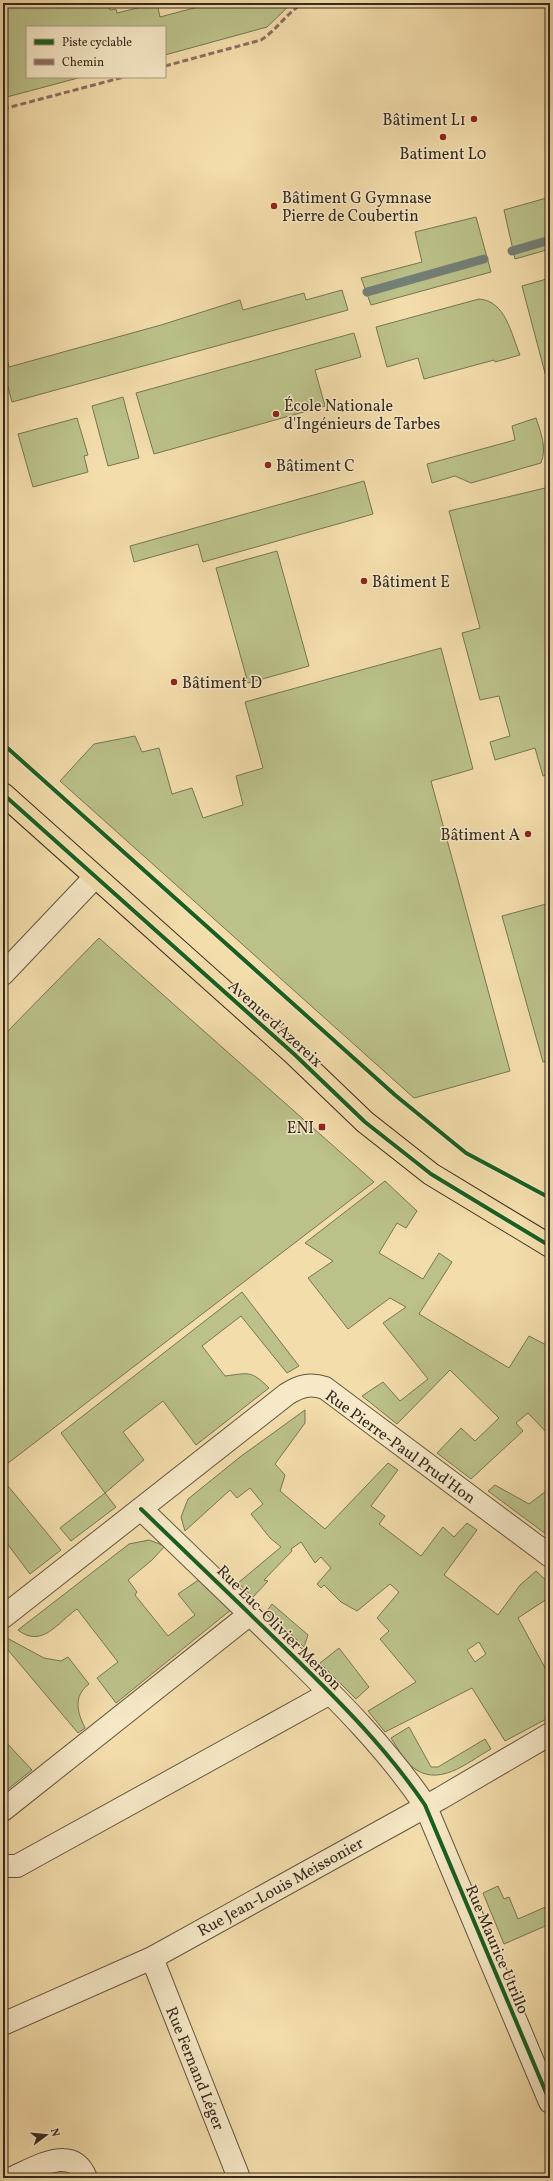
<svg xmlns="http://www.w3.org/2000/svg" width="553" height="2181" font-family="Vollkorn,serif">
<rect width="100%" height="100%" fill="#f3ddab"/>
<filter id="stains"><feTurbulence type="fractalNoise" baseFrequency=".005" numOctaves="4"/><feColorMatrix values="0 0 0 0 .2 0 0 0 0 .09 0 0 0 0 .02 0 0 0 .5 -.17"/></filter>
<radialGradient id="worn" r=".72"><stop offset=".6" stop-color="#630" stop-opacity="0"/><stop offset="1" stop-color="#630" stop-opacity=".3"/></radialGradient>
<path fill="#bbc189" stroke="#787554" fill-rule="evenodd" d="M 3,3 L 108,3 L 110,10 L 116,9 L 117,13 L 157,3 L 160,17 L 213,3 L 292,3 L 267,27 L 165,55 L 165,27 L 27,27 L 27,77 L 82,77 L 3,98 Z
M 550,197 L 550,249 L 515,259 L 504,210 Z
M 476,217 L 491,272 L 371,305 L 361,278 L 422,262 L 415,232 Z
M 550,278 L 550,392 L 522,286 Z
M 342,290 L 348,310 L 12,402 L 3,368 L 3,343 L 9,367 L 161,325 L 240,300 L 243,310 L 304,293 L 306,300 Z
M 479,299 C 506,301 511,334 520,355 L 495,362 L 494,360 L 424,379 L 418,358 L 387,367 L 376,327 Z
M 354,333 L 361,357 L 315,370 L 325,406 L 154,454 L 136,393 Z
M 123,397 L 139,458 L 108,466 L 92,406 Z
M 77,418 L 88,455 L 84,456 L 88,472 L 33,487 L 18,434 Z
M 536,418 C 541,433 547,448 541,463 L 471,483 L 455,476 L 432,483 L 427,464 L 515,440 L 512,426 Z
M 364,481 L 373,514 L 203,562 L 198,544 L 134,562 L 130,546 Z
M 545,488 L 550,494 L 550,774 L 543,776 L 535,748 L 495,760 L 490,742 L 510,736 L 499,696 L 480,700 L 462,633 L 480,628 L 449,511 Z
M 277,551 L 309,666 L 248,683 L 216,568 Z
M 441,648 L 473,769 L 431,781 L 510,1071 L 414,1098 L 60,781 L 94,744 L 135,736 L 142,752 L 159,748 L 172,794 L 192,788 L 203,818 L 243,805 L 236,776 L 263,768 L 245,702 Z
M 550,903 L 550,1060 L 543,1062 L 502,916 Z
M 99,938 L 374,1182 L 3,1467 L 3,1036 Z
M 385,1181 L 417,1211 L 406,1228 L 397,1223 L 379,1253 L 423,1279 L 439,1253 L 452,1262 L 419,1314 L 509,1368 L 529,1336 L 550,1347 L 550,1436 L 528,1413 L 516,1423 L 523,1431 L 471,1479 L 437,1453 L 461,1428 L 475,1441 L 499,1418 L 450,1370 L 397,1424 L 362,1396 L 383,1382 L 400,1401 L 428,1379 L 383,1323 L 406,1307 L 390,1298 L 348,1329 L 308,1278 L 333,1261 L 305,1243 Z
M 242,1292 L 299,1366 L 287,1373 L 241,1316 L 202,1346 L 225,1376 C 249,1373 251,1370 269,1388 L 196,1445 L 163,1401 L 123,1432 L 144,1460 L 105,1493 L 116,1507 L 71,1541 L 60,1528 L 105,1493 L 61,1433 Z
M 305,1410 L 305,1423 L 275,1464 L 285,1475 L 280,1491 L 325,1529 L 388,1463 L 398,1470 L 371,1506 L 385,1516 L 379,1524 L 421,1556 L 443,1527 L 454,1537 L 467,1523 L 477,1530 L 444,1575 L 498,1615 L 520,1585 L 536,1571 L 550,1584 L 550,1597 L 518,1618 L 550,1677 L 550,1717 L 505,1741 L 472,1688 L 385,1732 L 368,1711 L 416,1682 L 380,1639 L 389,1631 L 377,1618 L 399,1592 L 390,1584 L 357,1611 L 341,1602 L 324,1585 L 321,1588 L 317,1584 L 331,1568 L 321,1557 L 315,1563 L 301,1542 L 291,1549 L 292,1551 L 264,1580 L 268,1581 L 253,1597 L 238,1583 L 281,1547 L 270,1538 L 251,1514 L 263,1504 L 250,1488 L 237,1498 L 230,1490 L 185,1531 L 181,1517 L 188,1499 L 240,1457 ZM 479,1642 L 486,1654 L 475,1662 L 467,1650 Z
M 3,1480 L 61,1550 L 30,1574 L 3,1538 Z
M 495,1485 L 529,1504 L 550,1488 L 550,1537 L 488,1491 Z
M 149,1540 L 165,1546 L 152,1560 L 128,1580 L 137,1592 L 135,1595 L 168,1636 L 195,1615 L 178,1594 L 200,1579 L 232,1609 L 116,1703 L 97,1678 L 118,1662 L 77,1609 C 58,1622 42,1649 18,1630 L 129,1544 Z
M 272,1604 L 308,1635 L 304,1647 L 267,1611 Z
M 7,1638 L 44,1658 L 61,1661 L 68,1657 L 89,1684 C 73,1696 77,1712 85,1728 L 78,1733 L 3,1644 Z
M 339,1648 L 369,1687 L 356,1699 L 320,1663 Z
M 409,1727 L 431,1767 L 438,1767 L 485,1739 L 491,1749 C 466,1763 438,1789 411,1766 C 403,1759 397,1747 391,1738 Z
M 3,1739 L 32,1770 L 3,1793 Z
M 498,1886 L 504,1899 L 509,1897 L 518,1919 L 550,1905 L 550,1924 L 504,1944 L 483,1893 Z"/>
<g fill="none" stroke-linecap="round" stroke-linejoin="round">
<path stroke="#748077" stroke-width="9" d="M 512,251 L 550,240
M 367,292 L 484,259"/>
<g stroke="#645641" stroke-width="24">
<path id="minor" d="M 3,974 L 95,877
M 141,1509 C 192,1558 242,1606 292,1655 C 340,1702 387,1749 425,1805 L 550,2102
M 3,1617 L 287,1394 C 300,1386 310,1383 325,1388 L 550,1556
M 3,1810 L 250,1614
M 3,1866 L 17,1866 L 330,1693
M 152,1958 L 239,2178
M 3,2024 L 152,1958 L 441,1798 L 550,1734
M 12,2178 C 36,2168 72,2143 86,2178"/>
</g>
<g stroke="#35291e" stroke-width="24">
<path id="major" d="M 3,794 L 294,1054 L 365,1122 L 431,1174 L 550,1246"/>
</g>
<use href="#minor" stroke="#f7e9c8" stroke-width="22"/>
<use href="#major" stroke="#f3ddab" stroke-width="22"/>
<path stroke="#8d6e63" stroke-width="3" stroke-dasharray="6 3" stroke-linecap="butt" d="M 165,66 L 261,40 C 277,30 288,11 304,3
M 3,109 L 124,77"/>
<g stroke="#f7e9c8" stroke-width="6">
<path id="cycleway" d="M 3,744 L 395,1095 L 466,1153 L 550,1198
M 3,794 L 294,1054 L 365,1122 L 431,1174 L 550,1246
M 141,1509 C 192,1558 242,1606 292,1655 C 340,1702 387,1749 425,1805 L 550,2102"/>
</g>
<use href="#cycleway" stroke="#1b5e20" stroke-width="4"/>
</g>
<g fill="#8f2418" stroke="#f7e9c8" stroke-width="1.5">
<circle cx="474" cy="119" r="4"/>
<circle cx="443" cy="137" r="4"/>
<circle cx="274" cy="206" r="4"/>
<circle cx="276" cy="414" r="4"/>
<circle cx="268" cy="465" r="4"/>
<circle cx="364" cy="581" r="4"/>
<circle cx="174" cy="682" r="4"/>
<circle cx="528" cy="834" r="4"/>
<rect x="318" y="1123" width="8" height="8" rx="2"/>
</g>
<g text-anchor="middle" stroke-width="3" stroke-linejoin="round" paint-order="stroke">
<g font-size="16" fill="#35291e" stroke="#f7e9c8" text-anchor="start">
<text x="466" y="125" text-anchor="end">Bâtiment L1</text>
<text x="443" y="159" text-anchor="middle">Batiment L0</text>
<text x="282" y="203">Bâtiment G Gymnase<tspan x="282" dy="18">Pierre de Coubertin</tspan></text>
<text x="284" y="411">École Nationale<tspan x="284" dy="18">d'Ingénieurs de Tarbes</tspan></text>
<text x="276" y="471">Bâtiment C</text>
<text x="372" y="587">Bâtiment E</text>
<text x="182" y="688">Bâtiment D</text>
<text x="520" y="840" text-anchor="end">Bâtiment A</text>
<text x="314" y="1133" text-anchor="end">ENI</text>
</g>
<g font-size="16" fill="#35291e" stroke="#f7e9c8">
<text transform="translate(276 1023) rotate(42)" y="6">Avenue d'Azereix</text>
<text transform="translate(401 1446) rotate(36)" y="6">Rue Pierre-Paul Prud'Hon</text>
<text transform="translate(280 1627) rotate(45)" y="6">Rue Luc-Olivier Merson</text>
<text transform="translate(280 1886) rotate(-29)" y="6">Rue Jean-Louis Meissonier</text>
<text transform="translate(498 1949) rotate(67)" y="6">Rue Maurice Utrillo</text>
<text transform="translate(196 2068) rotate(68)" y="6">Rue Fernand Léger</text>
</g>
</g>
<rect width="553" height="2181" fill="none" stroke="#f3ddab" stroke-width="16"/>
<rect x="4" y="4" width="545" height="2173" fill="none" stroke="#35291e" stroke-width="2"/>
<rect x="8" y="8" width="537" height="2165" fill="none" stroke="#35291e"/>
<rect x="26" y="26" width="140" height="52" fill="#f7e9c8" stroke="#a99c84"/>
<rect x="34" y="39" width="20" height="6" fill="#1b5e20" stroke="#a99c84"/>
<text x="62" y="46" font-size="12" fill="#35291e">Piste cyclable</text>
<rect x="34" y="59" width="20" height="6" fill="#8d6e63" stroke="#a99c84"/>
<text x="62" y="66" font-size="12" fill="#35291e">Chemin</text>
<g transform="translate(46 2135) rotate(74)" stroke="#f7e9c8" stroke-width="3" paint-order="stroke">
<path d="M0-3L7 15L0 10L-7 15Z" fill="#35291e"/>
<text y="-6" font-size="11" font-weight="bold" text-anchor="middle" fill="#35291e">N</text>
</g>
<rect width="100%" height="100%" filter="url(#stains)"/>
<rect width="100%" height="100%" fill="url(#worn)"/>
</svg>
